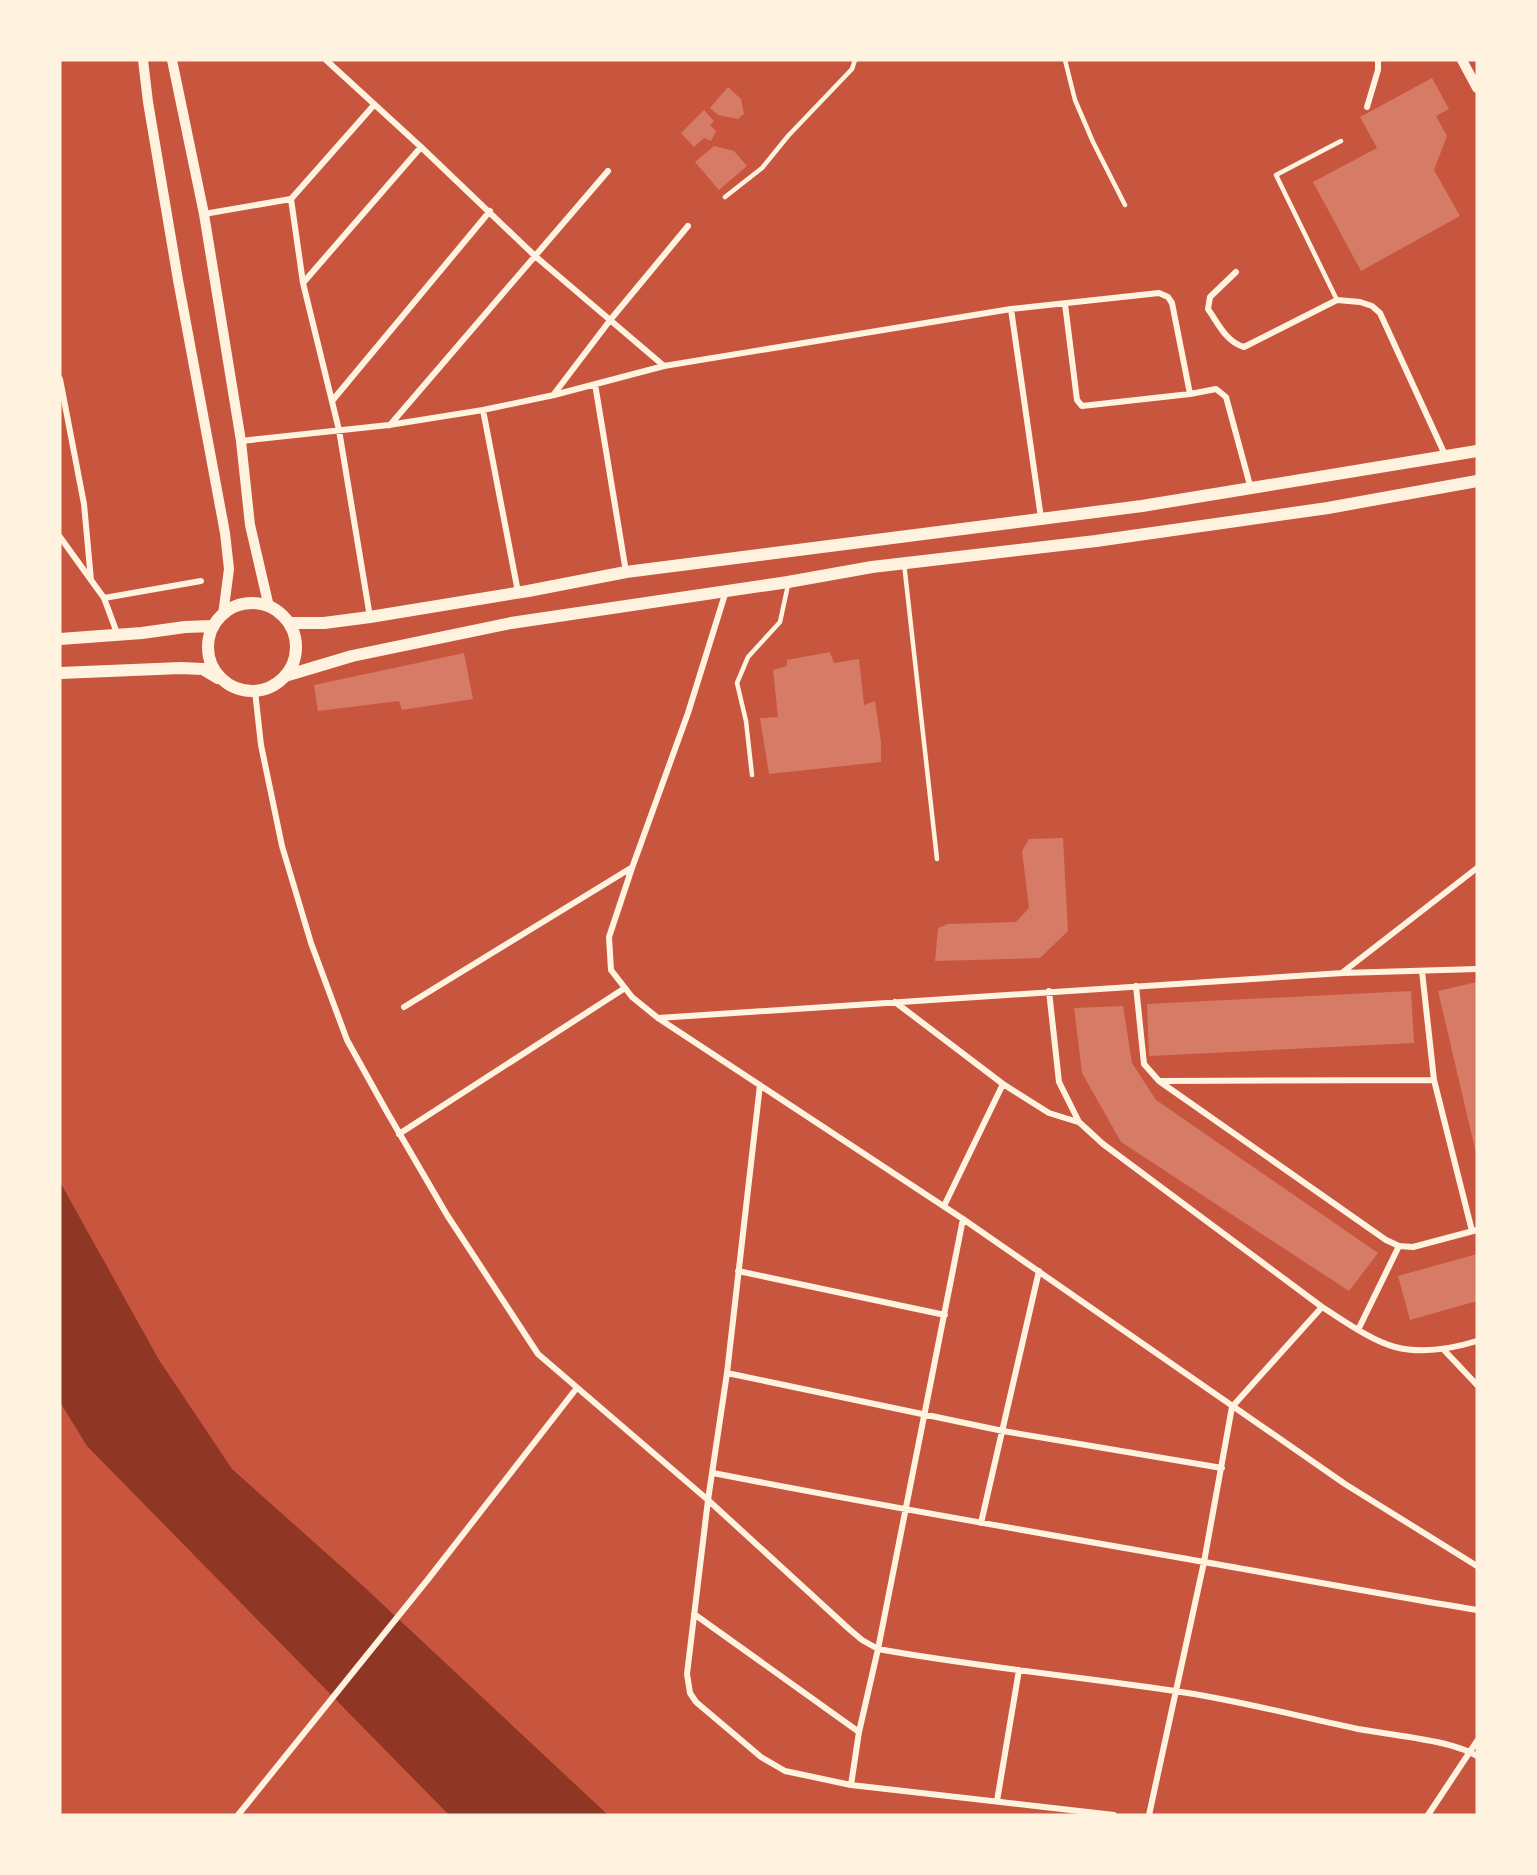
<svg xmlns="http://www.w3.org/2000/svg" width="1537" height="1875" font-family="Figtree,sans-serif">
<rect width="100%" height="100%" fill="#c8553d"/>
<path fill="#8f3625" d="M 60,1182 L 159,1360 L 232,1469 L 362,1585 L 608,1815 L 449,1815 L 87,1446 L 60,1402 Z"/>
<path fill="#d67c66" d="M 1432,78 L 1449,109 L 1436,116 L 1447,136 L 1434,170 L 1460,216 L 1361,271 L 1313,182 L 1377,148 L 1360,117 Z
M 728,87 L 741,99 L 744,114 L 738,119 L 718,115 L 710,108 Z
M 704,110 L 714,121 L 710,125 L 716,131 L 711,141 L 704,138 L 694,147 L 681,133 Z
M 714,146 L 734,151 L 747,166 L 719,190 L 695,162 Z
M 830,652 L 834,663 L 859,659 L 864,705 L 875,701 L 881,742 L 881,762 L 769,774 L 760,718 L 778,717 L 773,670 L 787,666 L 787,660 Z
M 464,653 L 473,699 L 402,710 L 399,701 L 318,711 L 314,685 Z
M 1063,838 L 1068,931 L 1040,958 L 935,961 L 938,928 L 948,924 L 1016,922 L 1029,908 L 1022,851 L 1029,839 Z
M 1477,982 L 1477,1153 L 1476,1153 L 1438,991 Z
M 1411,991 L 1414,1043 L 1149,1056 L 1147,1004 Z
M 1123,1006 L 1132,1063 L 1156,1100 L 1378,1253 L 1349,1291 L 1121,1142 L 1082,1073 L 1074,1008 Z
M 1477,1254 L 1477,1301 L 1410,1320 L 1398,1276 Z"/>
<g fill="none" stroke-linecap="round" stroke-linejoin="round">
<path stroke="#fff3e0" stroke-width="4.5" d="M 1065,60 L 1075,100 L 1093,142 L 1125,205
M 725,197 L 762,168 L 788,136 L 852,69 L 855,60
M 1337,300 L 1276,175 L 1341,141
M 904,563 L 937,859
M 752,775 L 746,721 L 737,683 L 748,657 L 780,622 L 788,585"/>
<path stroke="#fff3e0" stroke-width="6" d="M 326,60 L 421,147
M 1367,107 L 1378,70 L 1378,60
M 291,199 L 303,283 L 339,430 L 370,617
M 204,214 L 291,199 L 374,105
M 1236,272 L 1210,297 L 1208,309 C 1218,323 1226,342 1244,347 L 1337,300 L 1360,302 L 1372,306 L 1380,313 L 1446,457
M 303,283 L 421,147 L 535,256 L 664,366
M 1065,304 L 1077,400 L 1082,406 L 1190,394
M 1011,309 L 1041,518
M 60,379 L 84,504 L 91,580
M 595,384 L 626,572
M 554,394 L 611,319 L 688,226
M 332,401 L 490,211
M 483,410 L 518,592
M 390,425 L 608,171
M 241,441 L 389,425 L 483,410 L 554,395 L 664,366 L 1011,309 L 1159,293 L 1168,297 L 1172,303 L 1190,394 L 1216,389 L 1226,397 L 1251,489
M 60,537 L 104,598 L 117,633
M 726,591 L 688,713 L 632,868 L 609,937 L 611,970 L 632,997 L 658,1018 L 963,1219 L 1345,1484 L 1477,1566
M 104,598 L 201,581
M 255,691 L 261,745 L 282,846 L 311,943 L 347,1040 L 387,1112 L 447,1215 L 538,1354 L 708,1500 L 727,1373 L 760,1085
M 1422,971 L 1434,1080 L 1472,1231
M 1343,972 L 1477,868
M 1136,986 L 1144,1064 L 1159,1081 L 1386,1240 L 1399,1246 L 1413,1247 L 1477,1230
M 1049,991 L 1059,1082 L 1079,1122 L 1103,1144 L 1322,1307
M 895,1002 L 1003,1084 L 1049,1113 L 1078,1122
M 404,1007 L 631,868
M 658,1018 L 1343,973 L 1477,969
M 1160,1081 L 1434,1080
M 399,1134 L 625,988
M 944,1206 L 1003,1084
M 738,1271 L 945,1315
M 1358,1330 L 1399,1246
M 1444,1350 L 1477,1385
M 727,1373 L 1003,1431 L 1222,1468
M 713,1473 C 876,1505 1040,1533 1204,1562 C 1295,1578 1386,1595 1477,1610
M 981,1523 L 1039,1271
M 694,1614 L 859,1732 L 878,1649 L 963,1219
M 851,1785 L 859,1732
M 997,1801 L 1019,1670
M 238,1815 L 429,1578 L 576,1389
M 1114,1815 L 851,1785 L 785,1771 L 761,1757 L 696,1702 L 690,1693 L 687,1674 L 708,1500 L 849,1629 L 862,1640 L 878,1649 C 977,1667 1076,1676 1175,1691 C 1237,1700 1297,1716 1358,1729 C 1390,1735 1452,1740 1477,1756
M 1149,1815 L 1204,1562 L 1232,1407 L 1322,1307 C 1343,1320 1370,1340 1395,1347 C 1422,1354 1451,1349 1477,1341
M 1428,1815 L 1477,1741"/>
<path stroke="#fff3e0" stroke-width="10" d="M 143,60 L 148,102 L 178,280 L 225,533 L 229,569 L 223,615
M 172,60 L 204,214 L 241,441 L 250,525 L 269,607
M 1462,60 L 1477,88"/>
<path stroke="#fff3e0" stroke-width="12" d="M208 647a44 44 0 1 1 88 0a44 44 0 1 1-88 0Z
M 289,623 L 324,623 L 370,617 L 528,591 L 626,572 L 1142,506 L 1477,451
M 60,639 L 142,633 L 185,627 L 213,626
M 60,673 L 181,668 L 203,669 L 218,678
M 285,676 L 352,656 L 511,623 L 788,582 L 872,567 L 1096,541 L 1328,508 L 1477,481"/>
</g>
<rect width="1537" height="1875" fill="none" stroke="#fff3e0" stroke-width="123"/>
</svg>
